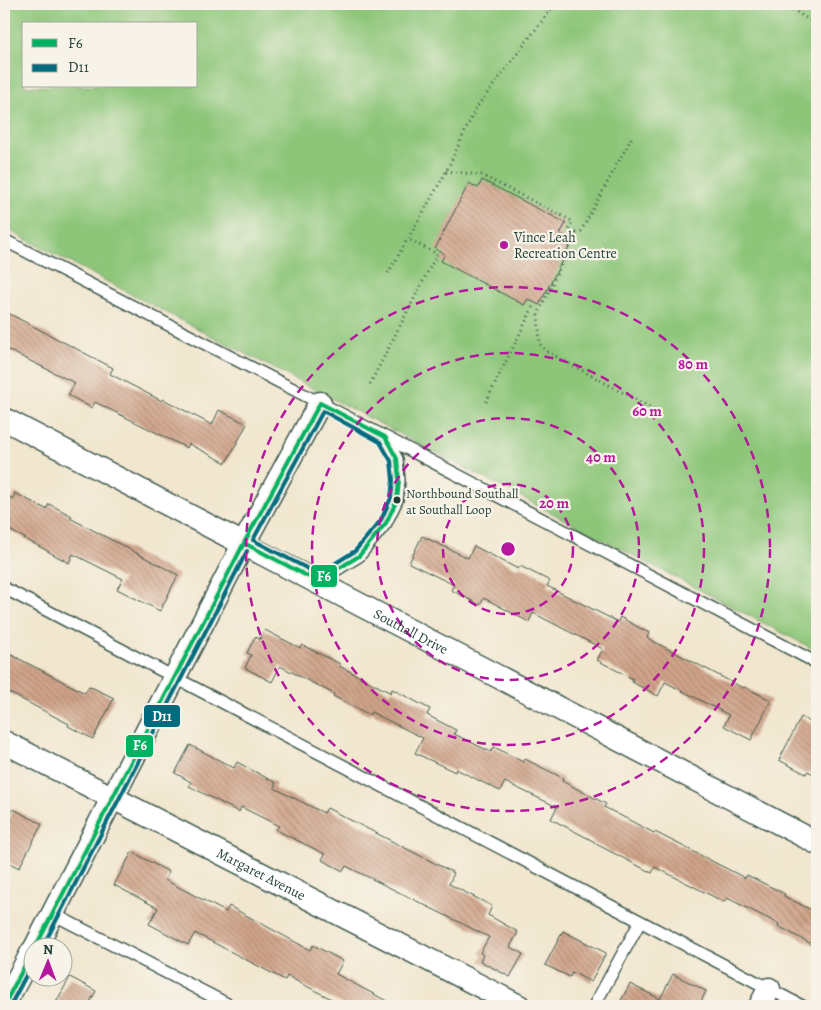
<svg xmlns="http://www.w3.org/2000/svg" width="821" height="1010" font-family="Alegreya,serif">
<defs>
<pattern id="building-back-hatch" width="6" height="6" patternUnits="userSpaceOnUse" patternTransform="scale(1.25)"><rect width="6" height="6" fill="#d1a48a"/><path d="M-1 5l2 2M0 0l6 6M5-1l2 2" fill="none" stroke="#a98772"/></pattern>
</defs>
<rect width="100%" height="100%" fill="#f7f3e8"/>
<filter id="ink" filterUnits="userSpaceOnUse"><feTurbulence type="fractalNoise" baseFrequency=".02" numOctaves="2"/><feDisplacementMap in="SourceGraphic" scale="10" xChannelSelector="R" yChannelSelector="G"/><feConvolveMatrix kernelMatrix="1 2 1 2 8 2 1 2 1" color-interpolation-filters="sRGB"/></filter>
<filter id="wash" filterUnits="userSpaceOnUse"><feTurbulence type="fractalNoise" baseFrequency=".0096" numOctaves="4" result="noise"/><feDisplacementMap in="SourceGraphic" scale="20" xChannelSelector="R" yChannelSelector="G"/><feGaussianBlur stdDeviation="1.12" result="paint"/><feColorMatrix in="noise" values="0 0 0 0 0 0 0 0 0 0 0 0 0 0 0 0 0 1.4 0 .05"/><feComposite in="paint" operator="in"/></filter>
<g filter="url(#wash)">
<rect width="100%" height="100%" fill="#f1e6ce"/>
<path fill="#8dc679" stroke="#568256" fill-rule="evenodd" d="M 4,4 L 817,4 L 817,651 L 4,228 ZM 24,24 L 196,24 L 196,86 L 24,86 Z"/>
<g id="blocks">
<path fill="url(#building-back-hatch)" d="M 482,180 L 566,223 L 560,234 L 573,240 L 539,305 L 528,299 L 524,305 L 441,261 L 445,254 L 435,249 L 469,183 L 478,188 Z
M 4,311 L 113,368 L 110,374 L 162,401 L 163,399 L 212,425 L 219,410 L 247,424 L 226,463 L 189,444 L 187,448 L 95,402 L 92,408 L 68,395 L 75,383 L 4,348 Z
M 15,493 L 46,509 L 49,504 L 72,516 L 70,518 L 178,575 L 160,611 L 117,589 L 123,579 L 73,554 L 69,563 L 4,527 L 4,494 L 13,499 Z
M 422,536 L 468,558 L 474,546 L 518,569 L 520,566 L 550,581 L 547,586 L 618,622 L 620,617 L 649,633 L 647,638 L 743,688 L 744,687 L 771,700 L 751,740 L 724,726 L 729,715 L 665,682 L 658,696 L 632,682 L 633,679 L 597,660 L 603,649 L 533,613 L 529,622 L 484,598 L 480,605 L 451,590 L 454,585 L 409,563 Z
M 265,630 L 300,648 L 302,645 L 340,664 L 339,666 L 391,693 L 392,689 L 430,709 L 427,715 L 456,730 L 454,734 L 491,752 L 494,747 L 523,762 L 525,759 L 563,778 L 562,781 L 606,804 L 604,807 L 654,833 L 655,832 L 745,878 L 747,875 L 785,894 L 784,896 L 817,913 L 817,947 L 778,926 L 779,924 L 727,898 L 724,902 L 655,867 L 652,873 L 594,843 L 595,842 L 551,819 L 557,807 L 505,782 L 500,791 L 456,769 L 455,772 L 415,753 L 423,738 L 371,712 L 370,715 L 333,696 L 334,694 L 280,666 L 272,682 L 245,668 L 251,655 L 247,653 L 255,637 L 260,639 Z
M 4,651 L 85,693 L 89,686 L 114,698 L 93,739 L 68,726 L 69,724 L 4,690 Z
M 801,717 L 817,726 L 817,776 L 808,771 L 806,774 L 779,760 Z
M 190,745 L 234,768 L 237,762 L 276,783 L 274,788 L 324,813 L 327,808 L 454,873 L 449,884 L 492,906 L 488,915 L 518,932 L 510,947 L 523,954 L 510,977 L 480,961 L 483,955 L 480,953 L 489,937 L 346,866 L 343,871 L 322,860 L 325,854 L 276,830 L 279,826 L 241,807 L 239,812 L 189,786 L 191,782 L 175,773 Z
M 13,809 L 42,824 L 19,868 L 4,860 L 4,827 Z
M 132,852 L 169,872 L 165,880 L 226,912 L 229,906 L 310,950 L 313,945 L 343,961 L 336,974 L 396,1006 L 345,1006 L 287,976 L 285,980 L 195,933 L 188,945 L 149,924 L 158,908 L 114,885 Z
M 563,931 L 606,953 L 591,982 L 572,972 L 570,977 L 545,965 Z
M 673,974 L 706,991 L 699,1006 L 618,1006 L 630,984 L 660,999 Z
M 70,977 L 96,991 L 88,1006 L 54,1006 Z"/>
</g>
</g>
<g filter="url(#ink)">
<use href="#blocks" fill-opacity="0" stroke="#3e564b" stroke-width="1"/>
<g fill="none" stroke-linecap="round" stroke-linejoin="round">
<g stroke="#3e564b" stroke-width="14">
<path id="lane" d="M 4,240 L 320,403 L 817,663
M 313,578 L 328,575 L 359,556 L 386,523 L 397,500 L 399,480 L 397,459 L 385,437
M 4,588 L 802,1006
M 53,914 L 231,1006
M 594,1006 L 640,922"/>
</g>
<g stroke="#3e564b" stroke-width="25">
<g id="street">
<path id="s1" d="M 4,419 L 817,843"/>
<path id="s2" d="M 4,742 L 519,1006"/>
<path d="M 35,948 L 244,543 L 320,403"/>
<path d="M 4,1005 L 32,952"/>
<path d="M 760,1006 L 769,989"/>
</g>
</g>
<path stroke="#3e564b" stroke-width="3" stroke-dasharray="1 4" stroke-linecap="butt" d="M 784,4 L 817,25
M 446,171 L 481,175 L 572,221 L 569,231 L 576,233 L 538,314 L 540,344 L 546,351 L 661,413
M 576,233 L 581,231 L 633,135
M 388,273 L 445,174 L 476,108 L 555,4
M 370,384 L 437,254 L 408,239
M 486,402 L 534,305"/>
<use href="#lane" stroke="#fff" stroke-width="11"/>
<use href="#street" stroke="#fff" stroke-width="22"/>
<g stroke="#f7f3e8" stroke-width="8">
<path id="bus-1" d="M 320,403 L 385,437 L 397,459 L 399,480 L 397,500 L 386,523 L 359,556 L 328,575 L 311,578 L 244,543 Z
M 35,948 L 244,543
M 4,1005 L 32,952"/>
</g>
<g stroke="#f7f3e8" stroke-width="8">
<path id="bus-2" d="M 323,411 L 380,442 L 391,461 L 393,480 L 391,498 L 381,520 L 355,551 L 326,569 L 312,571 L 253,540 Z
M 42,948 L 247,551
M 10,1006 L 32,964"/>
</g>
<use href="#bus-1" stroke="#00b262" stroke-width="4"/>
<use href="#bus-2" stroke="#026c7e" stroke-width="4"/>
</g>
</g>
<g fill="none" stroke="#b5179e" stroke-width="2.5" stroke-dasharray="9 6">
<circle cx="508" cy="549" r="65"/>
<circle cx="508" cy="549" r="131"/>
<circle cx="508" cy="549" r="196"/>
<circle cx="508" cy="549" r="262"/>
</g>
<circle fill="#b5179e" stroke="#f7f3e8" stroke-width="2" cx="504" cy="245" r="5"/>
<circle fill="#1f3d34" stroke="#f7f3e8" stroke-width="2" cx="397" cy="500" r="4.5"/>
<g text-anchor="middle" stroke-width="4.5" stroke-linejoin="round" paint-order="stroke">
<g font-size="13" fill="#1f3d34" stroke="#f7f3e8" text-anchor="start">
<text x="406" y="498">Northbound Southall<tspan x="406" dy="16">at Southall Loop</tspan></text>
</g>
<g font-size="14" fill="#1f3d34" stroke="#f7f3e8" text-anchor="start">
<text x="514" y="242">Vince Leah<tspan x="514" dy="16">Recreation Centre</tspan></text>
</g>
<g font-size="14" fill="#1f3d34" stroke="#f7f3e8">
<text dy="5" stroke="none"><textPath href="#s1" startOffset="459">Southall Drive</textPath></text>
<text dy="5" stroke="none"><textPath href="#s2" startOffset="289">Margaret Avenue</textPath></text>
</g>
</g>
<circle cx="508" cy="549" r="8" fill="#b5179e" stroke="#f7f3e8" stroke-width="2.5"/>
<g font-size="15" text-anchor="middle" font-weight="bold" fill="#b5179e" stroke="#f7f3e8" stroke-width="4.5" stroke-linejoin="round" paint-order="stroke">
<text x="693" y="369">80 m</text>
<text x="647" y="416">60 m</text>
<text x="601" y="462">40 m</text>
<text x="554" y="508">20 m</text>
</g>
<g stroke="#f7f3e8" stroke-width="2">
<rect x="310" y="564" width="28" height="24" rx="5" fill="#00b262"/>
<rect x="143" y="704" width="38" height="24" rx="5" fill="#026c7e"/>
<rect x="125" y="734" width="29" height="24" rx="5" fill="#00b262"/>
</g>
<g font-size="14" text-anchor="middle" font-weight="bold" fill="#fff">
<text x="324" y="581">F6</text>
<text x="162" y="721">D11</text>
<text x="140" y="750">F6</text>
</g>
<rect width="821" height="1010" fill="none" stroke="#f7f3e8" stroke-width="20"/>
<rect x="22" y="22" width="175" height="65" fill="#f7f3e8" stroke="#a1aaa0"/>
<rect x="32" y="39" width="25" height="8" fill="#00b262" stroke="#a1aaa0"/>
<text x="68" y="48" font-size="15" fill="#1f3d34">F6</text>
<rect x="32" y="64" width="25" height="8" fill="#026c7e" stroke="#a1aaa0"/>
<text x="68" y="72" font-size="15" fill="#1f3d34">D11</text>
<g transform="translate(48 962) rotate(1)"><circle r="24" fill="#f7f3e8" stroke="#a1aaa0"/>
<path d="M0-4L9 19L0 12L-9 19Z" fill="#b5179e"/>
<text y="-8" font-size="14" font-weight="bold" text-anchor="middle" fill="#1f3d34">N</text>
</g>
</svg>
